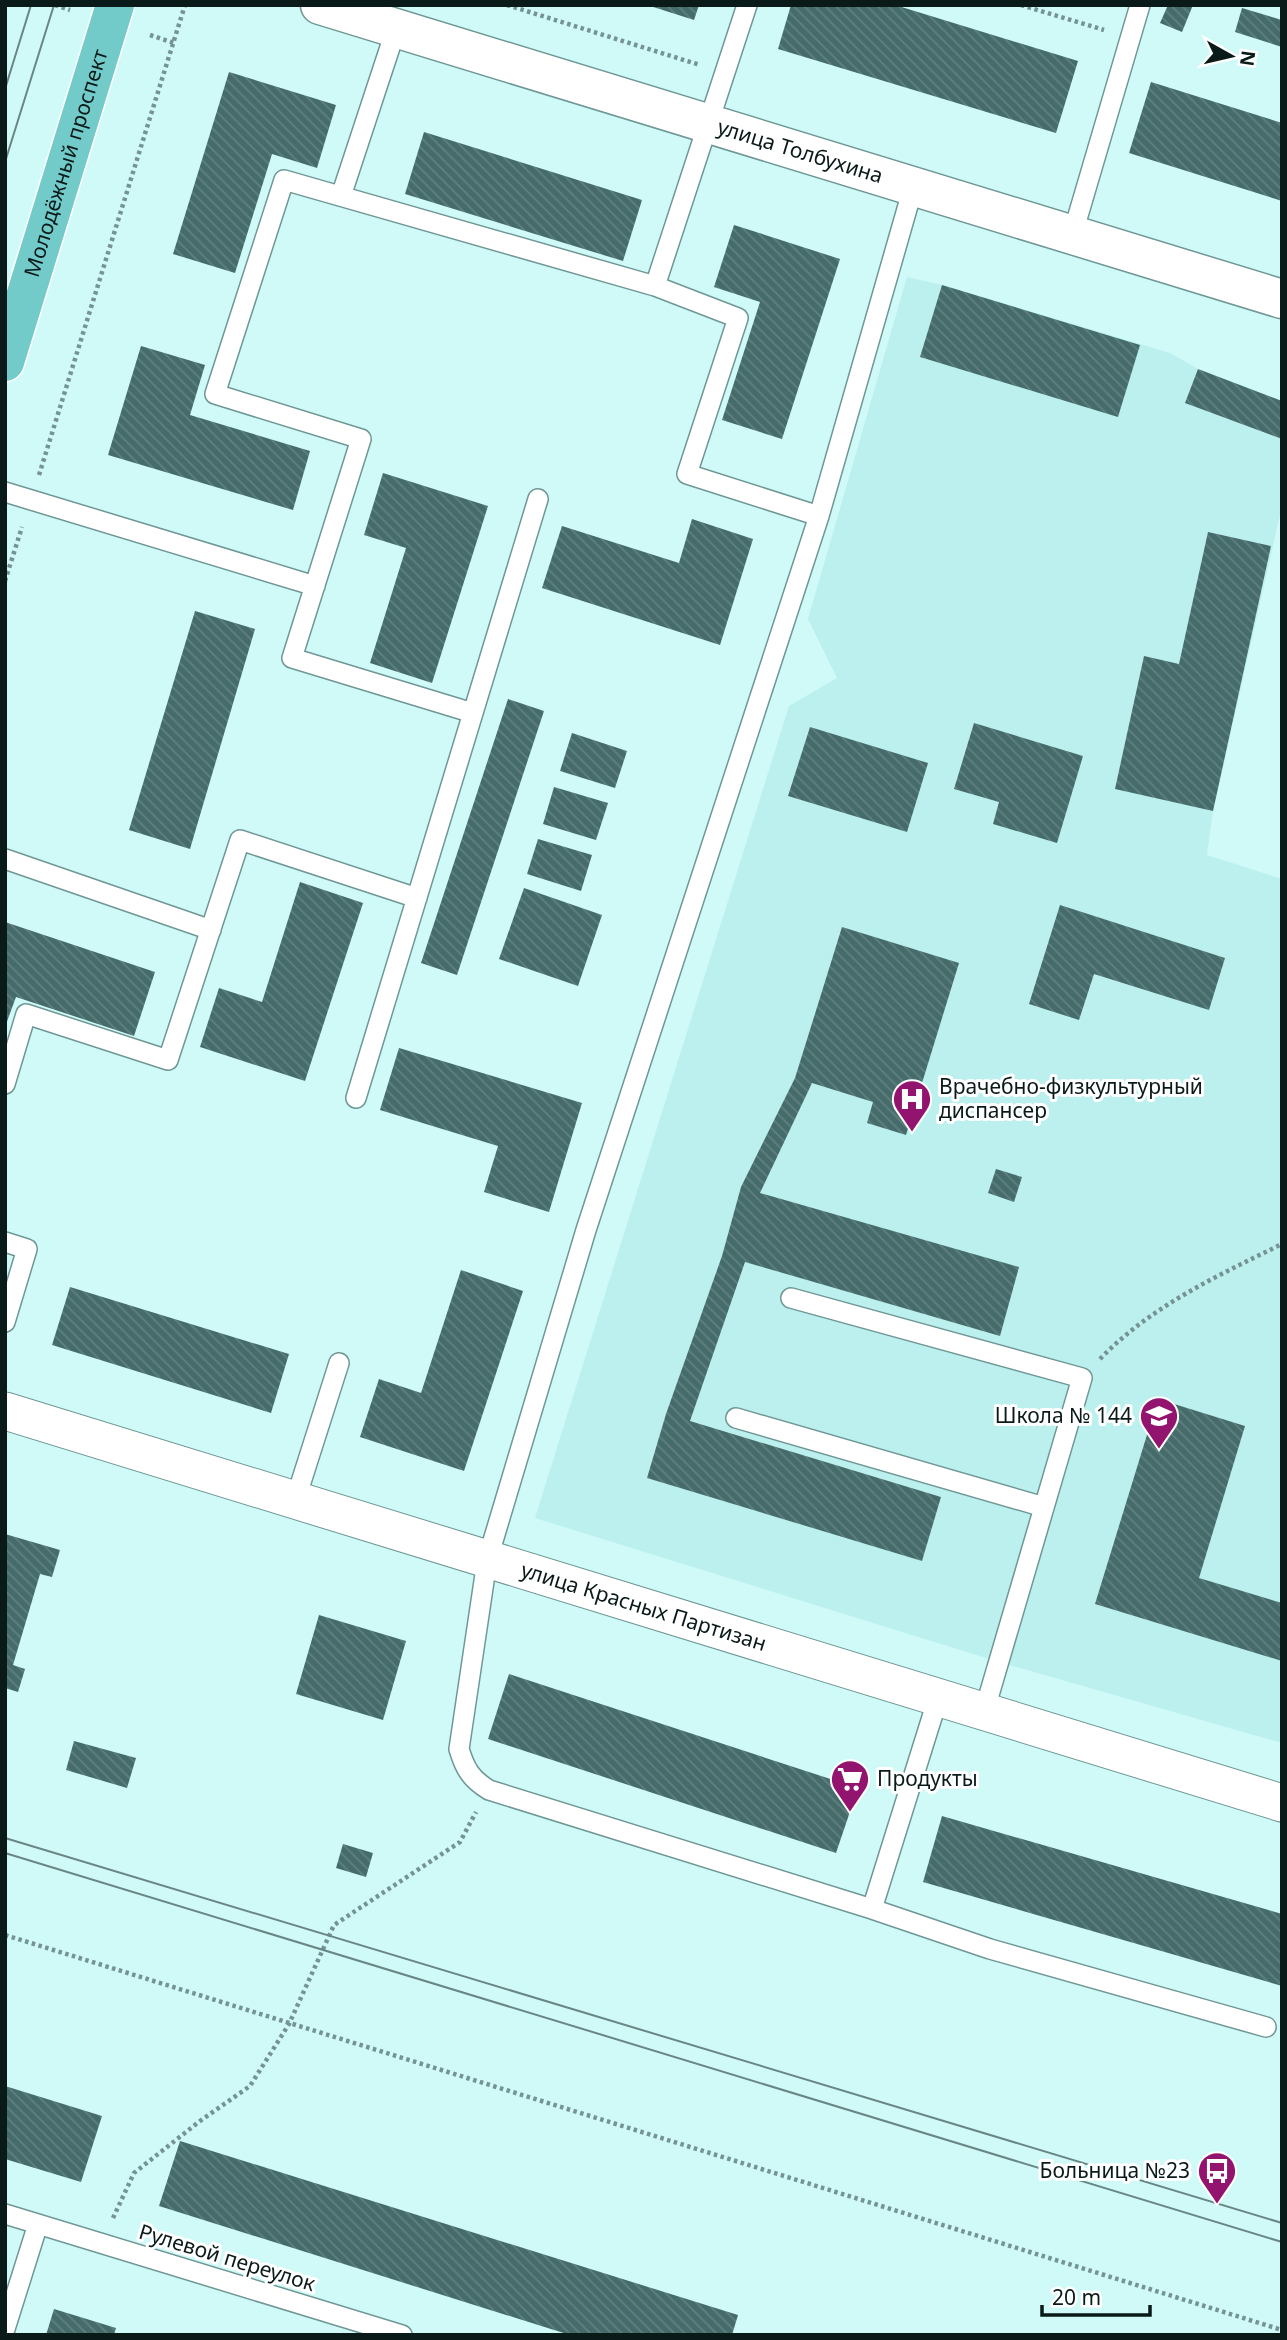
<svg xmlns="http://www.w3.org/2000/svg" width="1287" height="2340" font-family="'Noto Sans',sans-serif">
<defs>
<pattern id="building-back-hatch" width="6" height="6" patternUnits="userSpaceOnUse" patternTransform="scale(1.75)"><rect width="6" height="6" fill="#456c6b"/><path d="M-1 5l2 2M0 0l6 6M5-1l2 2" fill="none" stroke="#61807f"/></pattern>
</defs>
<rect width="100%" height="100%" fill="#cffaf8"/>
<path fill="#bbf0ee" d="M 907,277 L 942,285 L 1170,353 L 1198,369 L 1282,401 L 1282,506 L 1213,811 L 1207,855 L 1282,879 L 1282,1743 L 999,1662 L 535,1518 L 789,706 L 837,678 L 808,619 Z"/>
<path fill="url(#building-back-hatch)" d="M 647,5 L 699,5 L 694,20 Z
M 791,5 L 895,5 L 1078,61 L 1056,133 L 778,49 Z
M 1168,5 L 1193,5 L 1182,32 L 1160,23 Z
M 1242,8 L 1282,20 L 1282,47 L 1235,32 Z
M 229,72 L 336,105 L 317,168 L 272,154 L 235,273 L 173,254 Z
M 1151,82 L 1282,123 L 1282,201 L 1129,153 Z
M 424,132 L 642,200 L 623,261 L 405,194 Z
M 734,225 L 840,259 L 782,439 L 722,420 L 760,302 L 714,287 Z
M 942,285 L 1140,345 L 1118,417 L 920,357 Z
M 141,346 L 205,365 L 190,415 L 310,451 L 293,510 L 108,455 Z
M 1198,369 L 1282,401 L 1282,439 L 1185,403 Z
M 383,473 L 488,506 L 432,683 L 370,663 L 406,548 L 364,535 Z
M 692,519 L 753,539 L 720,645 L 542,588 L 562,526 L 679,563 Z
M 1208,532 L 1271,546 L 1213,811 L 1115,789 L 1144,656 L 1179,664 Z
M 195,611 L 255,629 L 190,849 L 129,830 Z
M 508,699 L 544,711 L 457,975 L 421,963 Z
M 974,723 L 1083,756 L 1057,843 L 993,824 L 999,802 L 954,789 Z
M 810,727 L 928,763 L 907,832 L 788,796 Z
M 572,733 L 627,751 L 615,788 L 560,771 Z
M 554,787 L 608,803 L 596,840 L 543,824 Z
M 538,839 L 592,855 L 581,891 L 527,874 Z
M 300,882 L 363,903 L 305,1081 L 200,1047 L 219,988 L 262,1002 Z
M 524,888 L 602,915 L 578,986 L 499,959 Z
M 1060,905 L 1225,958 L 1209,1010 L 1094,974 L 1079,1020 L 1029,1004 Z
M 5,922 L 155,972 L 134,1036 L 16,997 L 5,1027 Z
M 842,927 L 959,963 L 906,1135 L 867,1123 L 873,1102 L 812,1083 L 760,1193 L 1019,1267 L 1000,1336 L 745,1262 L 690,1421 L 941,1497 L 922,1561 L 647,1478 L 666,1414 L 722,1256 L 741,1187 L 795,1078 Z
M 399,1048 L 582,1103 L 549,1212 L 484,1192 L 498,1146 L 380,1110 Z
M 996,1169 L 1022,1177 L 1014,1202 L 988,1193 Z
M 461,1270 L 523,1291 L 464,1471 L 360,1437 L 379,1379 L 421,1393 Z
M 70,1287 L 289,1354 L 271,1413 L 52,1345 Z
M 1158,1399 L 1245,1426 L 1199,1578 L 1282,1603 L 1282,1661 L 1095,1604 Z
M 5,1534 L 60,1550 L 52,1577 L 40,1574 L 13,1665 L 25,1669 L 18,1692 L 5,1688 Z
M 319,1615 L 406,1641 L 383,1720 L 296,1694 Z
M 509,1674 L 858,1788 L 836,1853 L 488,1739 Z
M 74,1741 L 136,1758 L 127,1788 L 66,1770 Z
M 942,1816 L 1282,1914 L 1282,1986 L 923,1882 Z
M 343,1844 L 373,1853 L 366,1877 L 336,1868 Z
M 5,2086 L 102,2116 L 81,2182 L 5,2159 Z
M 180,2141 L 738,2315 L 732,2335 L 570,2335 L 159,2206 Z
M 54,2309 L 116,2328 L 114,2335 L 46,2335 Z"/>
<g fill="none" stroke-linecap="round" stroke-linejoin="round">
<g stroke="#6f9795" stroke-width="22">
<path id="service" d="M 913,188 L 819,516 L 586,1230 L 487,1561 L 459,1749 C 465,1769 471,1779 489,1790 L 872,1909 L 990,1949 L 1266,2027
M 341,196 L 396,29
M 1072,236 L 1140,5
M 655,286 L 747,5
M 5,492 L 315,586
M 473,713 L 292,658 L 361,439 L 215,394 L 284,180 L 655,286 L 738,318 L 687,474 L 819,516
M 5,859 L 211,930
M 5,1084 L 26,1014 L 168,1060 L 240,840 L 417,898
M 356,1098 L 538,499
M 5,1242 L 27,1249 L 5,1322
M 791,1298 L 1082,1378 L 984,1712
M 736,1418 L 1044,1507
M 295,1501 L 339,1363
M 872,1909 L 938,1698
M 5,2214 L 402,2335
M 5,2329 L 38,2224"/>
</g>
<g stroke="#6f9795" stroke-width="39">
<g id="minor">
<path id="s1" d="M 5,1411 L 1282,1803"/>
</g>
</g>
<g stroke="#6f9795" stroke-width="41">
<g id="tertiary">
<path id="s2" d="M 320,5 L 1282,299"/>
</g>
</g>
<g stroke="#fff" stroke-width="41">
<g id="primary">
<path id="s3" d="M 5,362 L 115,5"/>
</g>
</g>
<path stroke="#759392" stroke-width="4.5" stroke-dasharray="3.5 3.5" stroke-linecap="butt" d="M 55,5 L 70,10
M 507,5 L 700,65
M 1021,5 L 1104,30
M 150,35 L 174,43
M 39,475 L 185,5
M 5,581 L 22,527
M 1100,1359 C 1151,1306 1217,1276 1282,1244
M 5,1935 L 1282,2330
M 113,2218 L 134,2173 L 200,2121 L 250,2086 L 289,2024 L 334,1925 L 460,1842 L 476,1812"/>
<use href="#service" stroke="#fff" stroke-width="19"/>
<use href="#minor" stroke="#fff" stroke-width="37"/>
<use href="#tertiary" stroke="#fff" stroke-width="38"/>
<use href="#primary" stroke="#72cac9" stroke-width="38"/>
<path stroke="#698684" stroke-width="2" d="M 5,89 L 31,5
M 5,162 L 54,5
M 5,1838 L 1282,2223
M 5,1853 L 1282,2242"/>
</g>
<defs>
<g id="hospital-pin" transform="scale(2.0125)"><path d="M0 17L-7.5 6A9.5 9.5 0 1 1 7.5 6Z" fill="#93146e" stroke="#fff"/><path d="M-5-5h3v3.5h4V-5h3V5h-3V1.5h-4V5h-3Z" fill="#fff"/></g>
<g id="school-pin" transform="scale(2.0125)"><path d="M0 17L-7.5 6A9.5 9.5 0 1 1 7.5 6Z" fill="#93146e" stroke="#fff"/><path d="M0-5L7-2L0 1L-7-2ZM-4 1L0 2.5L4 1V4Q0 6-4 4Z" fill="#fff"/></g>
<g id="supermarket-pin" transform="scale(2.0125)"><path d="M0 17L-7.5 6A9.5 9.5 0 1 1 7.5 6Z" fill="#93146e" stroke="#fff"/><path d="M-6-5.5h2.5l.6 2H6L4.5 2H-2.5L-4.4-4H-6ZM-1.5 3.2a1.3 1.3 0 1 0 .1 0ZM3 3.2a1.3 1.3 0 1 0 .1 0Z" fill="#fff"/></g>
<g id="bus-pin" transform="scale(2.0125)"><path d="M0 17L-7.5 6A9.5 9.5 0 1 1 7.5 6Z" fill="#93146e" stroke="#fff"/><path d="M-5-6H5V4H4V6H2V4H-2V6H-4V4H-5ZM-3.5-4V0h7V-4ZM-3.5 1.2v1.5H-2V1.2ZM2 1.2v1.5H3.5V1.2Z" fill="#fff"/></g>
</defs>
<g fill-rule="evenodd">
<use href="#hospital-pin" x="912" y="1099"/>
<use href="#school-pin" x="1159" y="1416"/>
<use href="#supermarket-pin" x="850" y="1779"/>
<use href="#bus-pin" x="1217" y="2171"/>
</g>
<g text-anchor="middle" stroke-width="6" stroke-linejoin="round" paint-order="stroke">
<g font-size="21" fill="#0a1a19" stroke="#fff">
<text dy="7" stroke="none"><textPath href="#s2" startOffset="502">улица Толбухина</textPath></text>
<text dy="7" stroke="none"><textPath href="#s3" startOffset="208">Молодёжный проспект</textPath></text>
<text dy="7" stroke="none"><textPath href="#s1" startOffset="668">улица Красных Партизан</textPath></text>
<text transform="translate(227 2258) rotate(17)" y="7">Рулевой переулок</text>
</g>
<g font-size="21" fill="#0a1a19" stroke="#fff" text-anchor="start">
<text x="939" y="1094">Врачебно-физкультурный<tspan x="939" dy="24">диспансер</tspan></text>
<text x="1132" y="1423" text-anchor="end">Школа № 144</text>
<text x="877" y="1786">Продукты</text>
<text x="1190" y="2178" text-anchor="end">Больница №23</text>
</g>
</g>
<rect width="1287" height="2340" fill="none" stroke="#0a1a19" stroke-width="14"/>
<g transform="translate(1231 56) rotate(98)" stroke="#ffffff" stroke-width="5" paint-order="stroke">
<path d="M0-5L12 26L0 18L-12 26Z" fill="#0a1a19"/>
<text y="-10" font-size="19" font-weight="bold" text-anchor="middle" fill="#0a1a19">N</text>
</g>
<path d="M1042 2305v10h108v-10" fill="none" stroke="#0a1a19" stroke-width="3.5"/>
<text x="1052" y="2305" font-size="21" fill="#0a1a19" stroke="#ffffff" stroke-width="5" paint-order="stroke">20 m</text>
</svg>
